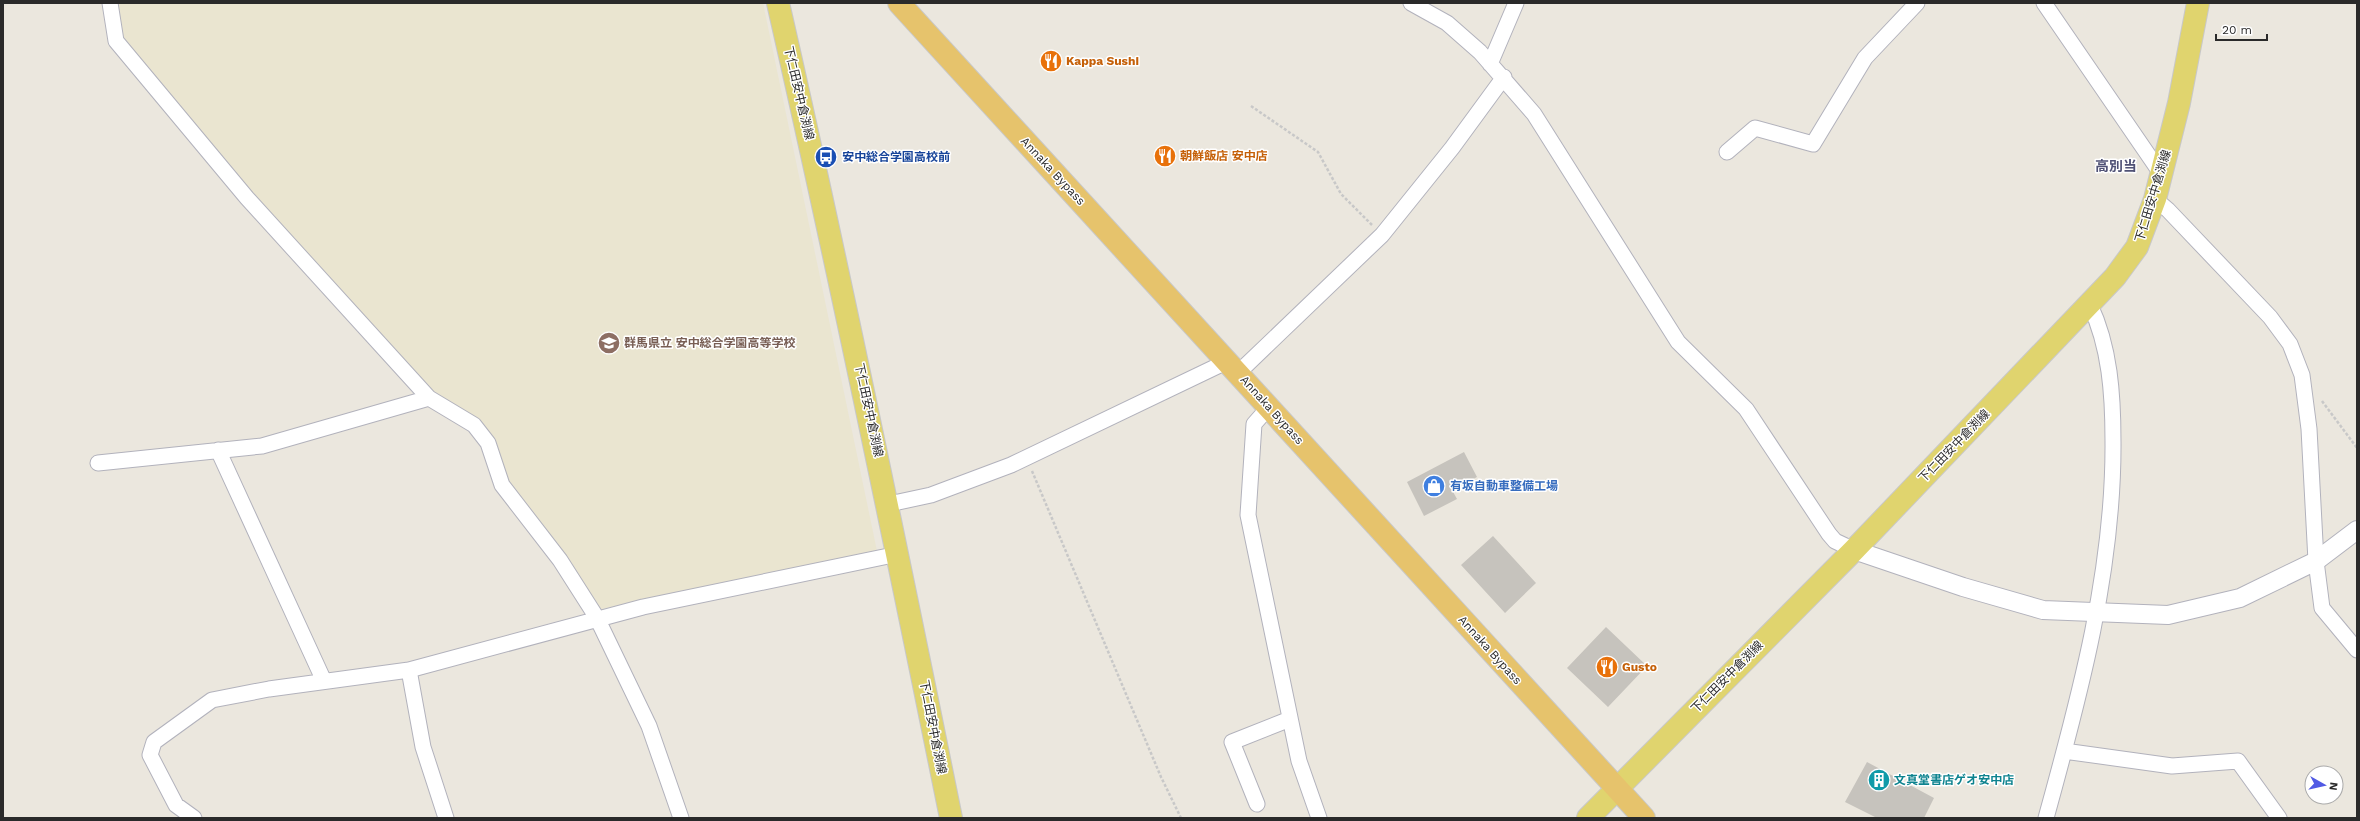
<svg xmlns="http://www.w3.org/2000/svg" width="2360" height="821" font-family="'Work Sans','Noto Sans JP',sans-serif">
<rect width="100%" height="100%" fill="#ebe7de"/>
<path fill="#eae5d0" d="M 113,3 L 763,3 L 877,551 L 602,609 L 594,605 L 508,482 L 494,442 L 431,392 L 337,293 L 130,51 L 117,25 Z"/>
<path fill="#c6c3bd" d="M 1464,452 L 1477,477 L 1452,490 L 1457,499 L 1424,516 L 1407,482 Z
M 1493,536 L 1536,583 L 1505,613 L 1461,565 Z
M 1606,627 L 1647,666 L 1608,707 L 1567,668 Z
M 1867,762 L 1934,798 L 1924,818 L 1877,818 L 1845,802 Z"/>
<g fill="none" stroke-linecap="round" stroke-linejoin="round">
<g stroke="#b2b2bc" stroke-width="17">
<path id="minor" d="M 110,3 L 116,41 L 247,198 L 429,398 L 474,425 L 488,443 L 502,485 L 560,560 L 597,618 L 649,726 L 681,818
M 1411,3 L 1447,23 L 1480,52 L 1534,114 L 1678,342 L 1746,409 L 1829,534 L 1835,541 L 1854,550
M 2044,3 L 2162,175
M 1490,64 L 1516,3
M 1727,152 L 1755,128 L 1813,144 L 1865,58 L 1917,3
M 2155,199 L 2168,210 L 2270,317 L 2290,344 L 2302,375 L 2309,429 L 2316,561 L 2322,608 L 2357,650
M 1238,373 L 1382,235 L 1452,148 L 1504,77
M 1269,407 L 1254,424 L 1248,515 L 1299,761 L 1319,818
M 218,450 L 324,681
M 98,463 L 262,446 L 429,398
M 889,504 L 931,495 L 1011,465 L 1228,361
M 409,670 L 423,747 L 446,818
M 2064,751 L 2172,766 L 2238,761 L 2279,818
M 1257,804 L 1232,742 L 1290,719
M 194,818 L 176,805 L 150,755 L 154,742 L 212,700 L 269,689 L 409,670 L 643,607 L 898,554
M 2046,818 C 2080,695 2114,569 2113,441 C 2113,395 2110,347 2090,305"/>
</g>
<g stroke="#b2b2bc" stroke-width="20">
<path id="tertiary" d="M 1854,550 L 1963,587 L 2043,610 L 2168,615 L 2240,598 L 2316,561 L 2357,530"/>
</g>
<g stroke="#c8c8c8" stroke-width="24">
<path id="primary" d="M 778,3 C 840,274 896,546 951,818
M 1588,818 L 1854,550 L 2115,277 L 2137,247 L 2155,199 L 2179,103 L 2198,3"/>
</g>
<g stroke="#c8c8c8" stroke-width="24">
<path id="trunk" d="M 899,3 L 1644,818"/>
</g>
<path stroke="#c8c8c8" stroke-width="2.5" stroke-dasharray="3 2" stroke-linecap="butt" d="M 1251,106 L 1318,152 L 1341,194 L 1372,225
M 2322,401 L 2357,448
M 1032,471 L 1161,777 L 1181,818"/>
<use href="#minor" stroke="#fff" stroke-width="15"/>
<use href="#tertiary" stroke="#fff" stroke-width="18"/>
<use href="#primary" stroke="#e0d46e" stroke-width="22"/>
<use href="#trunk" stroke="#e6c36c" stroke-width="22"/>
</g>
<defs>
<g id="restaurant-disc" transform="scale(1.15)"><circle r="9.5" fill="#e8710a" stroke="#fff"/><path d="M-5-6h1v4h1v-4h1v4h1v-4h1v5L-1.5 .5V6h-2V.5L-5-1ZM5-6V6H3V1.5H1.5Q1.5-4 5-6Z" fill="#fff"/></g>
<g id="bus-disc" transform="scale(1.15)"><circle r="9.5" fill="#1a4fb4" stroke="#fff"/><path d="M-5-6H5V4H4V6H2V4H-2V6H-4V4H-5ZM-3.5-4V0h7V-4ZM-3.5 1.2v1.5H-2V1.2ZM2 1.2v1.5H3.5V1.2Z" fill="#fff"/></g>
<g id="school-disc" transform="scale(1.15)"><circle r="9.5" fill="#8d6e63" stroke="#fff"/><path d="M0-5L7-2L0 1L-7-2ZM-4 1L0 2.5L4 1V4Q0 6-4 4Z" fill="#fff"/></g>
<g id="shop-disc" transform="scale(1.15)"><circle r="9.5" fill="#3f7fe0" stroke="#fff"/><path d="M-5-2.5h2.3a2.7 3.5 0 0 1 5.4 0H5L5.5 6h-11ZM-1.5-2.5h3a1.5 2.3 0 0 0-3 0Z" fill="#fff"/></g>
<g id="building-disc" transform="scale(1.15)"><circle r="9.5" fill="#0f9aa8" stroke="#fff"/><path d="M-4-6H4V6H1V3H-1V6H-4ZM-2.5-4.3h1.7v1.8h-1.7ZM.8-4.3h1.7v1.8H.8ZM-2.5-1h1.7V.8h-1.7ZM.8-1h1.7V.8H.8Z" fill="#fff"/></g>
</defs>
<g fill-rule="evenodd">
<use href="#restaurant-disc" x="1051" y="61"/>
<use href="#restaurant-disc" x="1165" y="156"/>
<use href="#bus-disc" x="826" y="157"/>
<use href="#school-disc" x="609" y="343"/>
<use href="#shop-disc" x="1434" y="486"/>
<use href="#restaurant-disc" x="1607" y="667"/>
<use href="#building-disc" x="1879" y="780"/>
</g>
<g text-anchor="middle" stroke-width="3" stroke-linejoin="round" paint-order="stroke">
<g font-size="12" font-weight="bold" fill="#c56008" stroke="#fff" text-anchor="start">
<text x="1066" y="65">Kappa Sushi</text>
<text x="1180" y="160">朝鮮飯店 安中店</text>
<text x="1622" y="671">Gusto</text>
</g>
<g font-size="12" fill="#2a2a2a" stroke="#fff">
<text transform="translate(799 93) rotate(77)" y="4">下仁田安中倉渕線</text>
<text transform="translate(1053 171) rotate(47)" y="4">Annaka Bypass</text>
<text transform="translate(2153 196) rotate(-73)" y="4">下仁田安中倉渕線</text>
<text transform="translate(869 410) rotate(78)" y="4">下仁田安中倉渕線</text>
<text transform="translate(1272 410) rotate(48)" y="4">Annaka Bypass</text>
<text transform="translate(1954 446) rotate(-46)" y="4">下仁田安中倉渕線</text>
<text transform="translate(1490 650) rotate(48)" y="4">Annaka Bypass</text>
<text transform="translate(1727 677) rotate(-45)" y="4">下仁田安中倉渕線</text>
<text transform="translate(933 727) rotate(79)" y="4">下仁田安中倉渕線</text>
</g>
<g font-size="12" font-weight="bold" fill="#164399" stroke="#fff" text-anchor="start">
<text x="842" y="161">安中総合学園高校前</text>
</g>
<g font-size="12" font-weight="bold" fill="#785e54" stroke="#fff" text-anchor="start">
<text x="624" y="347">群馬県立 安中総合学園高等学校</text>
</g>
<g font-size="12" font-weight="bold" fill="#366cbe" stroke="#fff" text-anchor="start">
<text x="1450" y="490">有坂自動車整備工場</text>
</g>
<g font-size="12" font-weight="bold" fill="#0d838f" stroke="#fff" text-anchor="start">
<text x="1894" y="784">文真堂書店ゲオ安中店</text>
</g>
<g font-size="14" font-weight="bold" fill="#505276" stroke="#fff">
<text x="2116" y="171">高別当</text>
</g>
</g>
<rect width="2360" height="821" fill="none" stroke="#2a2a2a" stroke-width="8"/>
<g transform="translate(2324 785) rotate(98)"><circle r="19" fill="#ffffff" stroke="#aaaaaa"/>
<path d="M0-3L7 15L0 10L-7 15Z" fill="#515ae4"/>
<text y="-6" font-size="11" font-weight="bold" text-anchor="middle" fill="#2a2a2a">N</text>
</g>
<path d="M2216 34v6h51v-6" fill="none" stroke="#2a2a2a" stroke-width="2"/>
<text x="2222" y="34" font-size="12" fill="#2a2a2a" stroke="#ffffff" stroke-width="3" paint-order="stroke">20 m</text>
</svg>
